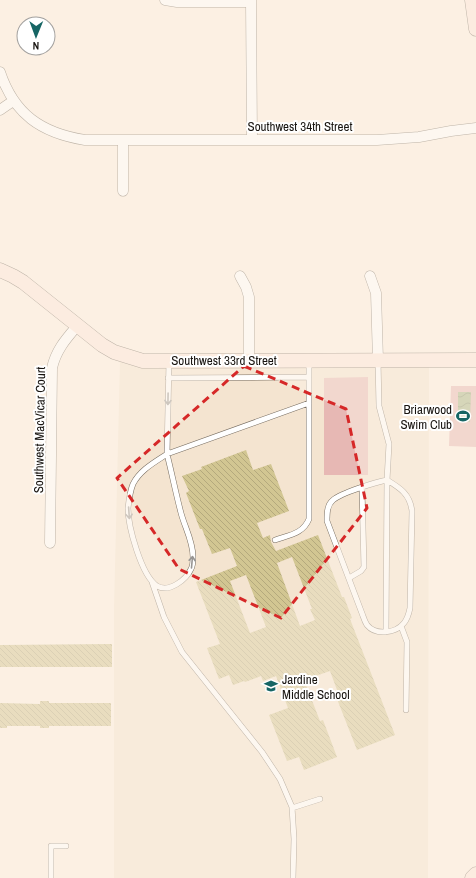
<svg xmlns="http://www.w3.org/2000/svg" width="476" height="878" font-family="'Archivo Narrow',sans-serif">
<defs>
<pattern id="water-waves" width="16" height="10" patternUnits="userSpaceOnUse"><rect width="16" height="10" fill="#a8b685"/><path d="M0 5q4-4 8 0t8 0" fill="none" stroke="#88936b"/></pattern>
<pattern id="building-back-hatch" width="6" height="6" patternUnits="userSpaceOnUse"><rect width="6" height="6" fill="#d2c692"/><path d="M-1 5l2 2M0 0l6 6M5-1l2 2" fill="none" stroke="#b4a97d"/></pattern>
</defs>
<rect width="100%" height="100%" fill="#fcf0e3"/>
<path fill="#f4e4d0" d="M 120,361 L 429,367 L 428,878 L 114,878 L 114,608 Z"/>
<path fill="#e7b8b4" d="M 368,377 L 368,475 L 324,475 L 324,378 Z
M 451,386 L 476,386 L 476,447 L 449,446 Z"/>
<path fill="url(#water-waves)" d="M 458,392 L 471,392 L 470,422 L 458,422 Z"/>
<path fill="url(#building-back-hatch)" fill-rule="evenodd" d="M 246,450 L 253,470 L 271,464 L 289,511 L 257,523 L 263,538 L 270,535 L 271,542 L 276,551 L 318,535 L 342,597 L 344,597 L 352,618 L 350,619 L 395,735 L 357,750 L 337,699 L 340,698 L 330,671 L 304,680 L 320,721 L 323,720 L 337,757 L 304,770 L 299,757 L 287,761 L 269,715 L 288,708 L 276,676 L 263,681 L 261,676 L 245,682 L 244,681 L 233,685 L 229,675 L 219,679 L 207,648 L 220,644 L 196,582 L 237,566 L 230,548 L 212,554 L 202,529 L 200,529 L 186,493 L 189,491 L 182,476 L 202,469 L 201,467 ZM 292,557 L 312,609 L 310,609 L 315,620 L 300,626 L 277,563 ZM 246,575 L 266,627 L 250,633 L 230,581 Z
M 112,644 L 112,667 L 0,667 L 0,645 Z
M 40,701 L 49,701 L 49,703 L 111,703 L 111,726 L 49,726 L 49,728 L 40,728 L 40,726 L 7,726 L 7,728 L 0,728 L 0,703 L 40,704 Z"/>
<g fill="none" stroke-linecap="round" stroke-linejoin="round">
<g stroke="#766c60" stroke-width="6">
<path id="lane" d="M 378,361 L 379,406 L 389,444 L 387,480 C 400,488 410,494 412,511 L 410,608 C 409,613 408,618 404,623 C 396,633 376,636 367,625 C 365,622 364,619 363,616 L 327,521 C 327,513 327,505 333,500 C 341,493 376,482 387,480 L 386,632
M 169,362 L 167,454 C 155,462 140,470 133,484 C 130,491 129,500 128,508 C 128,526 141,575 157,586 C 169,593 186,580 191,569 C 193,566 193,560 193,557 C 193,541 185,528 181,513 C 176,494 172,474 167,454 L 309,403
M 168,378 L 309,377
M 275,540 C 289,535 303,534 309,519 L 309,361
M 349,578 L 361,571 L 364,567 L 362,488
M 152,582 L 164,617 L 182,652 L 262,752 L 280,779 L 292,807 L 294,839 L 293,878
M 401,626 L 407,642 L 406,710
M 292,808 L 320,799
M 51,878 L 51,846 L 66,846"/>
</g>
<g stroke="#766c60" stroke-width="11">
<path id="street" d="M 165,0 L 177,2 L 251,2
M 251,0 L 252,139
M 0,72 C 14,114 41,133 85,140 L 377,140 L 419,137 L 451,131 L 476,128
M 0,110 L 13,101
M 123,191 L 123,140
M 240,276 L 246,287 L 249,297 L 249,360
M 370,276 L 376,293 L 378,360
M 50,543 L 52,368 C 56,350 66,339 77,326"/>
</g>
<g stroke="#766c60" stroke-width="15">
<path id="secondary" d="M 472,0 L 476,29
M 0,270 L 13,276 L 23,282 L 102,345 L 114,352 L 143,361 L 476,360
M 472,878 L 476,874"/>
</g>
<use href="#lane" stroke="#fff" stroke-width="5"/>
<use href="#street" stroke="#fff" stroke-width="10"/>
<use href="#secondary" stroke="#fde7dc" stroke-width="14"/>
</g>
<defs><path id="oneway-shaft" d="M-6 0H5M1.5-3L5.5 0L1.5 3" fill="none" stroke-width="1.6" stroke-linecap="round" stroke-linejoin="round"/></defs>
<g stroke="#979593">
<use href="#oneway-shaft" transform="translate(168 399) rotate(91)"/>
<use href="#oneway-shaft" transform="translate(129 513) rotate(86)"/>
<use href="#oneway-shaft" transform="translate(192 562) rotate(-85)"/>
</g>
<path d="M0 0H476V878H0ZM 244,366 L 346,409 L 367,508 L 281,618 L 179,569 L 117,478 Z" fill="#fcf0e3" fill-opacity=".55" fill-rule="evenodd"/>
<path fill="none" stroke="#d62828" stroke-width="3" stroke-dasharray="8 5" stroke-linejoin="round" d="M 244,366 L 346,409 L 367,508 L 281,618 L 179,569 L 117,478 Z"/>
<defs>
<g id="stadium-bare" transform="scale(1.08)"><path d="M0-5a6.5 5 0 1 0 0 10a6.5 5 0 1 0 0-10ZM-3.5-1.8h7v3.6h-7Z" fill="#166564" stroke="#fff" stroke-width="2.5" paint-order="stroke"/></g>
<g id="school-bare" transform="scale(1.08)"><path d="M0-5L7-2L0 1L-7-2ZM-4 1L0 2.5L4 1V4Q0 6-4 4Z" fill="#166564" stroke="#fff" stroke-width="2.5" paint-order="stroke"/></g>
</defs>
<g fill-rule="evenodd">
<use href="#stadium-bare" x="463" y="416"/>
<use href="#school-bare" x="271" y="686"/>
</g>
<g text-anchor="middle" stroke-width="4" stroke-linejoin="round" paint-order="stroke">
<g font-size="13" fill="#181410" stroke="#fff">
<text x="300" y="131">Southwest 34th Street</text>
<text x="224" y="365">Southwest 33rd Street</text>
<text transform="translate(39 430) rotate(-89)" y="5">Southwest MacVicar Court</text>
</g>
<g font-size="13" fill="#181410" stroke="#fff" text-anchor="end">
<text x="452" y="414">Briarwood<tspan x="452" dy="15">Swim Club</tspan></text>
<text x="282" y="684" text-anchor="start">Jardine<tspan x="282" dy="15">Middle School</tspan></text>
</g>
</g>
<g transform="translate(36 36) rotate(181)"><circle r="19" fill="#ffffff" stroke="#a3a19f"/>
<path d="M0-3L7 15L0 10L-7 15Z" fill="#166564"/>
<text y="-6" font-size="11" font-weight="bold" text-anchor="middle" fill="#181410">N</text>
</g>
</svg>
